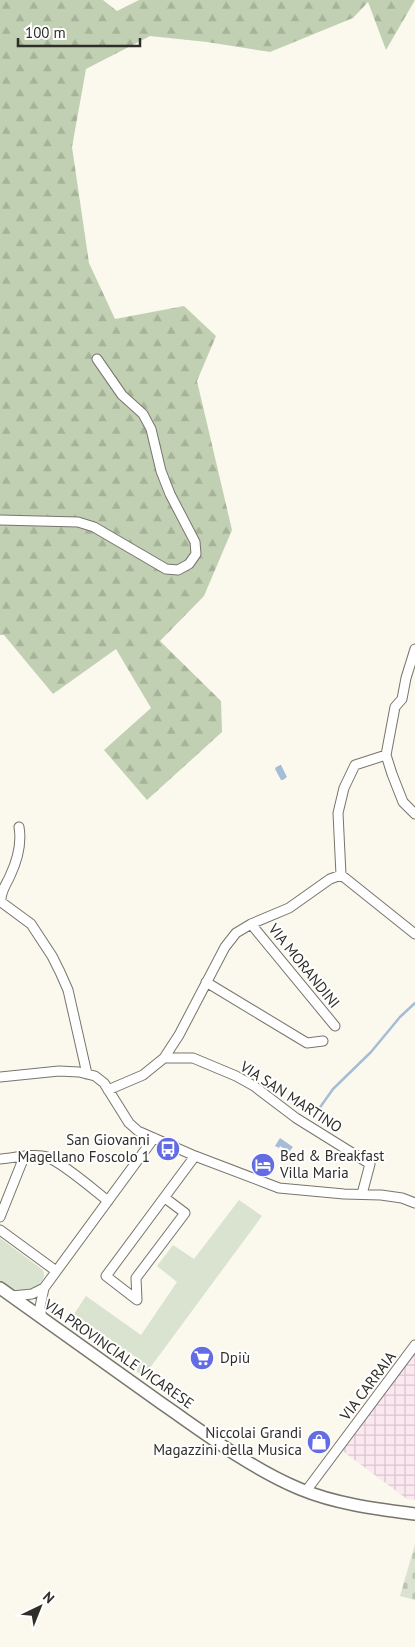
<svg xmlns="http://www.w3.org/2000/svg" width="415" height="1647" font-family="'PT Sans',sans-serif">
<defs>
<pattern id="industrial-grid" width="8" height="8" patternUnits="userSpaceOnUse" patternTransform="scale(1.25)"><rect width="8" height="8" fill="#fce8f0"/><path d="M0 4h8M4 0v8" fill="none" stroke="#d8c7ce"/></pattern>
<pattern id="forest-firs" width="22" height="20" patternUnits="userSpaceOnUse" patternTransform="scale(1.25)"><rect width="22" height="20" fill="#c1d0b2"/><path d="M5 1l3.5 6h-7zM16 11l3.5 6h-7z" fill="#a6b399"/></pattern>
<pattern id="cemetery-stones" width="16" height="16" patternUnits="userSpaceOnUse" patternTransform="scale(1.25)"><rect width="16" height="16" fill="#dae3d0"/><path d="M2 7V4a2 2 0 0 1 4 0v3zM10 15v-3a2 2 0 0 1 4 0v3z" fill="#bbc3b3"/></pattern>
<pattern id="water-ripples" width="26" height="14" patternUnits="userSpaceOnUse" patternTransform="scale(1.25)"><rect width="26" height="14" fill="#a5bdd6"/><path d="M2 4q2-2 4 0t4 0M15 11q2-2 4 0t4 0" fill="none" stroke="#879aae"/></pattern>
</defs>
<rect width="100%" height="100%" fill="#fbf8ee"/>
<path fill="url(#industrial-grid)" d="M 415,1351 L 415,1500 L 407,1499 L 340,1449 Z"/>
<path fill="#dae3d0" d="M 239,1200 L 262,1216 L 144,1376 L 137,1372 L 138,1359 L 74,1314 L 86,1296 L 141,1335 L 177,1282 L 157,1266 L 173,1245 L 194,1259 Z
M 0,1238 L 43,1270 C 45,1276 44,1279 40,1284 C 28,1296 13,1291 0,1282 Z"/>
<path fill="url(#forest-firs)" d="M 0,0 L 103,0 L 117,11 L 139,0 L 415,0 L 386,50 L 368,2 L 353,18 L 270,52 L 207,42 L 150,36 L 86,69 L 72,147 L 89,263 L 115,319 L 184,306 L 216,336 L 197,381 L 232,530 L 204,596 L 160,641 L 221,701 L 222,732 L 147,800 L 104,750 L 151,708 L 116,649 L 53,694 L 4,635 L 0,635 Z"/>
<path fill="url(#cemetery-stones)" d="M 415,1544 L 415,1600 L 400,1596 Z"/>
<path fill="url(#water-ripples)" d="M 281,765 L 287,777 L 283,780 L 281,780 L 275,769 L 276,767 Z
M 280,1138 L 293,1147 L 289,1152 L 280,1146 L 279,1148 L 275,1146 Z"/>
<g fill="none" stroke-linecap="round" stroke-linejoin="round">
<path stroke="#a5bdd6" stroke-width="2.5" d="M 316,1113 L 333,1089 L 371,1052 L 400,1017 L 415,1003"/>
<g stroke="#78756d" stroke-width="11">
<path id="minor" d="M 0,520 L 78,522 L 94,527 L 166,569 L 178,570 L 189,564 L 196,554 L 195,542 L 170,494 L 161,471 L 151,429 L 143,414 L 122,395 L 97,359
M 415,649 L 406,678 L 402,699 L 395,707 L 386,755 L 392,774 L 403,802 L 415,814
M 19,827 C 22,844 17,861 10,876 C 6,885 0,892 1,902 L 31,924 L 52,956 L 60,972 L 68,990 L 87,1074
M 341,875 L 338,813 L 344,788 L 355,765 L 386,755
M 251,924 L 335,1026
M 206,982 L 307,1043 L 323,1041
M 164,1058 L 193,1058 L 236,1076 L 254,1086 L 296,1118 L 370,1164 L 362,1194
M 0,1077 L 59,1071 L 79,1072 L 95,1076 L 104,1083 L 129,1123 L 138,1131 L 195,1156 L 279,1188 L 344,1194 L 381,1195 L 402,1198 L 415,1203
M 108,1090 L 143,1075 L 164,1058 L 179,1035 L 225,947 L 236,933 L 251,924 L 289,908 L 330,879 L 341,875 L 345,878 L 415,934
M 0,1159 C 13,1158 35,1153 47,1157 C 63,1163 94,1190 108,1201
M 165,1198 L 185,1213 L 136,1278 L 137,1300 L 106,1276 L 195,1156
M 0,1217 L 24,1157
M 0,1230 L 56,1271
M 12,1296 L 32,1294 L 44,1288 L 154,1138
M 42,1318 L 40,1307 L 44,1288
M 306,1491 L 415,1345"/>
</g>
<g stroke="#78756d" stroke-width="14">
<path id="secondary" d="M 0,1288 C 54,1327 108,1365 161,1403 C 206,1434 250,1468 300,1489 C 336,1504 377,1509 415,1514"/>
</g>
<use href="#minor" stroke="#fff" stroke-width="9"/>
<use href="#secondary" stroke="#fff" stroke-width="11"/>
</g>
<defs>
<g id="bus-disc" transform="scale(1.25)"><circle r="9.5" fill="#646ce4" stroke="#fff"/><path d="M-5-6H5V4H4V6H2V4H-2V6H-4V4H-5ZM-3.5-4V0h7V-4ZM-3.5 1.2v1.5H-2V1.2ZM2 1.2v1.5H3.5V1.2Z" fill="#fff"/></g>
<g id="hotel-disc" transform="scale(1.25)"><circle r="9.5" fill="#646ce4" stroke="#fff"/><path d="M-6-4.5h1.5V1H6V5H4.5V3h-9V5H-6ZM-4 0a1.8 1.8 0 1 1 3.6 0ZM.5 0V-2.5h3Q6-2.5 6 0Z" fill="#fff"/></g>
<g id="supermarket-disc" transform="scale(1.25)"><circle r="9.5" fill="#646ce4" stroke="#fff"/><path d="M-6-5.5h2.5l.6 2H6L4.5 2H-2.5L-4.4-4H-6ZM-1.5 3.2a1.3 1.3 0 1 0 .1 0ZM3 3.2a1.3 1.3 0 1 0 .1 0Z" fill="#fff"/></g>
<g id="shop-disc" transform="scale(1.25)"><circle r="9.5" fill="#646ce4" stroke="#fff"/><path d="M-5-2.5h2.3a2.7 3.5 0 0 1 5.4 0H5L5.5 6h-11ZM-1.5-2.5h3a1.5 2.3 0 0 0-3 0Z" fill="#fff"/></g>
</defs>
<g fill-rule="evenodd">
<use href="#bus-disc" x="168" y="1149"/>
<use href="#hotel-disc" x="263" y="1165"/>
<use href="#supermarket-disc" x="202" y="1358"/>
<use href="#shop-disc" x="319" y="1442"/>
</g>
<g text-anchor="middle" stroke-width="4" stroke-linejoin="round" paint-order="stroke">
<g font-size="15" fill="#2f2e2a" stroke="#fff">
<text transform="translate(304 966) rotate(51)" y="5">VIA MORANDINI</text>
<text transform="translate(291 1097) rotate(33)" y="5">VIA SAN MARTINO</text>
<text transform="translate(119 1354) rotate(35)" y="5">VIA PROVINCIALE VICARESE</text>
<text transform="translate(368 1386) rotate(-53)" y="5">VIA CARRAIA</text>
</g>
<g font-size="15" fill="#2f2e2a" stroke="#fff" text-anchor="end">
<text x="150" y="1145">San Giovanni<tspan x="150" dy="17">Magellano Foscolo 1</tspan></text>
<text x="280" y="1161" text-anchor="start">Bed &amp; Breakfast<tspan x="280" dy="17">Villa Maria</tspan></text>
<text x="220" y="1363" text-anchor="start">Dpiù</text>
<text x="302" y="1438">Niccolai Grandi<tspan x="302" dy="17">Magazzini della Musica</tspan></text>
</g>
</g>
<g transform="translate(40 1607) rotate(43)" stroke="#ffffff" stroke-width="4" paint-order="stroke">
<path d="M0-4L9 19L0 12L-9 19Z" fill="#2f2e2a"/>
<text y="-8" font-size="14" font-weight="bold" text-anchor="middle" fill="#2f2e2a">N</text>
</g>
<path d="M18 38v8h122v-8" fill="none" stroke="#2f2e2a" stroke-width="2.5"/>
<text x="25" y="38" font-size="15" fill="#2f2e2a" stroke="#ffffff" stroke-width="4" paint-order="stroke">100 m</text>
</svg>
